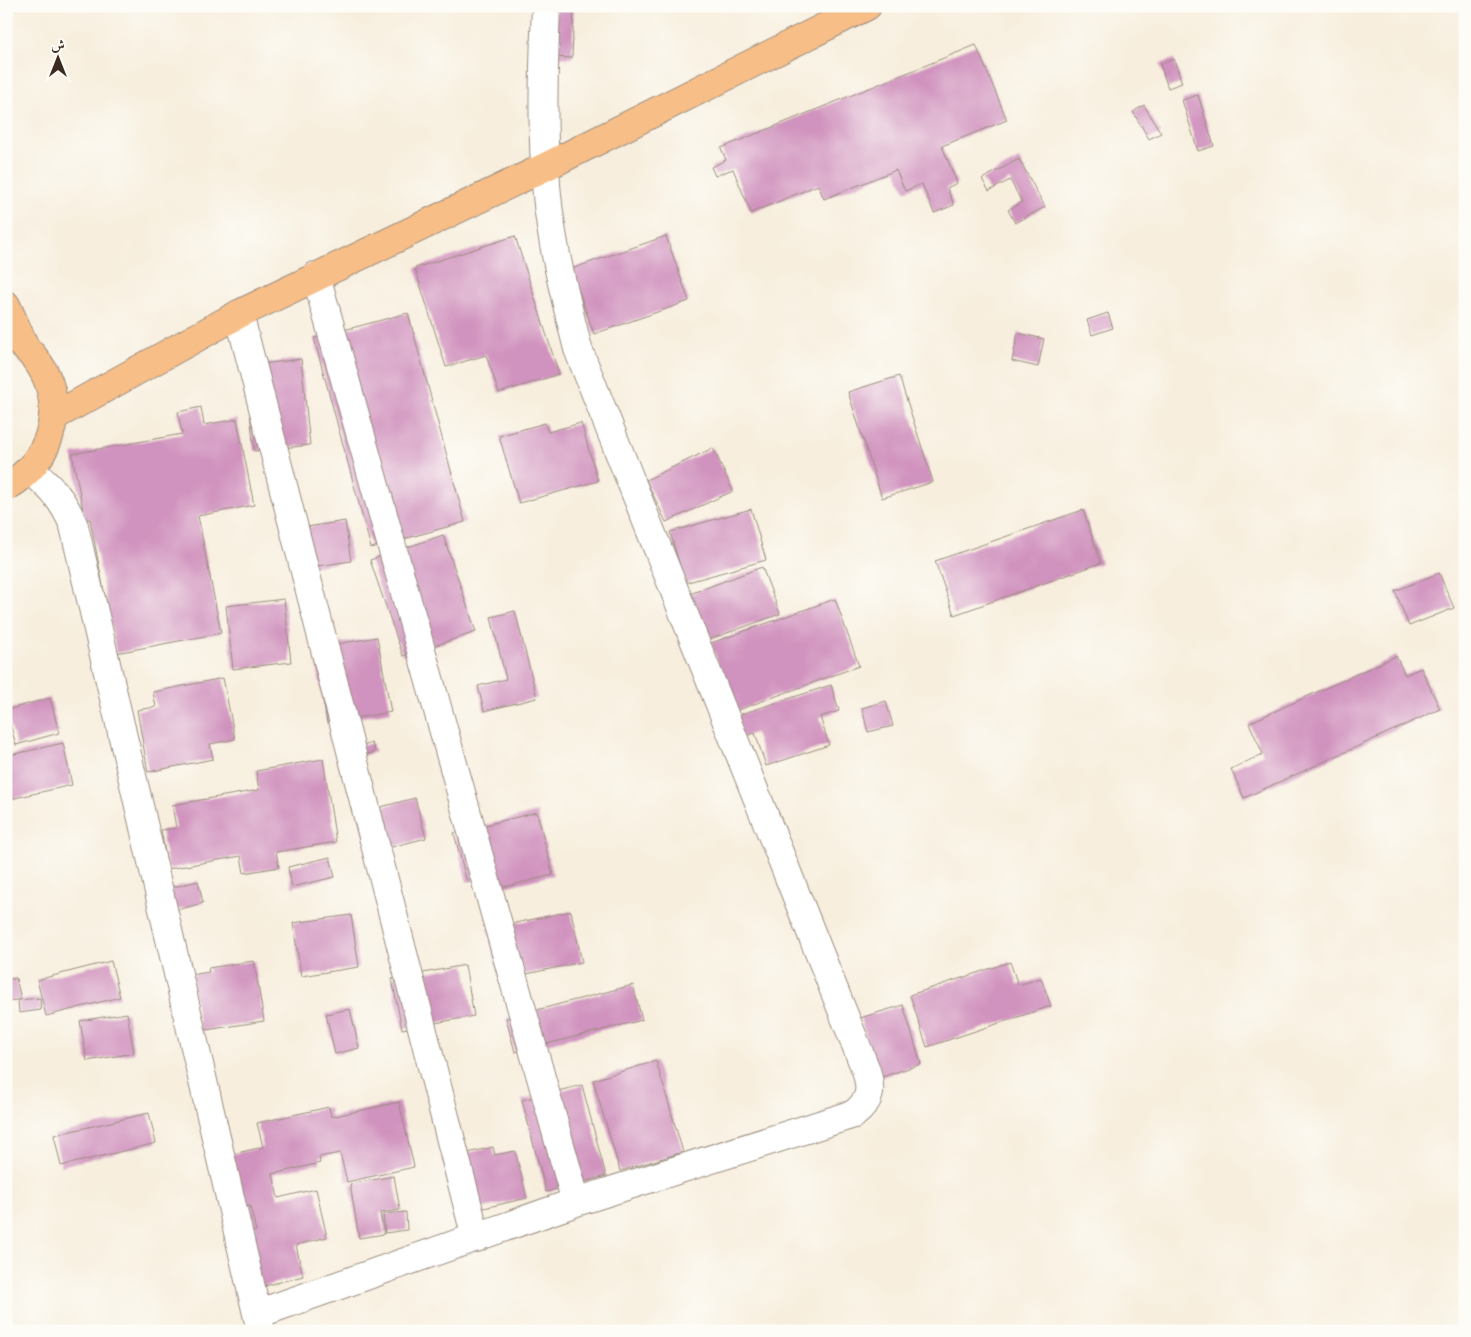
<svg xmlns="http://www.w3.org/2000/svg" width="1471" height="1337" font-family="'IM FELL English',Amiri,serif">
<rect width="100%" height="100%" fill="#fdfcf7"/>
<filter id="ink" filterUnits="userSpaceOnUse"><feTurbulence type="fractalNoise" baseFrequency=".02" numOctaves="2"/><feDisplacementMap in="SourceGraphic" scale="10" xChannelSelector="R" yChannelSelector="G"/><feConvolveMatrix kernelMatrix="1 2 1 2 8 2 1 2 1" color-interpolation-filters="sRGB"/></filter>
<filter id="wash" filterUnits="userSpaceOnUse"><feTurbulence type="fractalNoise" baseFrequency=".0096" numOctaves="4" result="noise"/><feDisplacementMap in="SourceGraphic" scale="20" xChannelSelector="R" yChannelSelector="G"/><feGaussianBlur stdDeviation="1.12" result="paint"/><feColorMatrix in="noise" values="0 0 0 0 0 0 0 0 0 0 0 0 0 0 0 0 0 1.4 0 .05"/><feComposite in="paint" operator="in"/></filter>
<g filter="url(#wash)">
<rect width="100%" height="100%" fill="#f7eedd"/>
<g id="blocks">
<path fill="#d092be" d="M 556,6 L 574,6 L 572,58 L 554,57 Z
M 976,45 L 1007,120 L 942,146 L 957,183 L 947,188 L 954,205 L 934,213 L 922,184 L 905,191 L 896,170 L 824,199 L 818,185 L 751,213 L 733,169 L 715,176 L 711,167 L 726,160 L 721,148 Z
M 1174,59 L 1182,83 L 1168,88 L 1160,64 Z
M 1198,95 L 1214,146 L 1198,151 L 1182,100 Z
M 1144,105 L 1161,133 L 1149,139 L 1133,112 Z
M 1019,159 L 1045,207 L 1015,223 L 1008,210 L 1022,202 L 1010,180 L 989,191 L 982,179 Z
M 515,236 L 559,374 L 499,393 L 486,355 L 446,367 L 415,268 Z
M 666,236 L 689,301 L 594,334 L 571,269 Z
M 408,313 L 465,522 L 371,548 L 314,338 Z
M 1108,313 L 1113,328 L 1092,335 L 1087,320 Z
M 1018,333 L 1044,339 L 1038,367 L 1012,361 Z
M 301,359 L 310,445 L 254,451 L 245,366 Z
M 899,376 L 933,482 L 882,498 L 848,392 Z
M 201,407 L 204,425 L 237,419 L 254,505 L 198,516 L 221,633 L 116,653 L 90,519 L 85,520 L 72,454 L 182,434 L 178,412 Z
M 545,423 L 548,432 L 581,423 L 598,481 L 519,503 L 499,436 Z
M 713,448 L 733,491 L 666,522 L 646,480 Z
M 751,509 L 766,560 L 685,583 L 670,532 Z
M 1083,510 L 1101,563 L 954,615 L 935,561 Z
M 345,521 L 351,561 L 310,567 L 288,530 Z
M 443,535 L 476,632 L 403,656 L 370,560 Z
M 762,567 L 780,614 L 705,641 L 687,595 Z
M 1439,573 L 1454,608 L 1409,626 L 1395,591 Z
M 284,599 L 291,662 L 233,669 L 226,606 Z
M 835,599 L 859,666 L 735,711 L 711,643 Z
M 515,611 L 537,698 L 484,711 L 478,686 L 506,679 L 491,617 Z
M 377,637 L 391,712 L 327,723 L 314,648 Z
M 1396,656 L 1405,675 L 1421,668 L 1440,709 L 1244,798 L 1231,769 L 1263,754 L 1249,723 Z
M 223,678 L 235,739 L 210,744 L 213,759 L 148,772 L 137,710 L 156,707 L 153,692 Z
M 831,685 L 839,711 L 820,717 L 829,745 L 766,766 L 755,733 L 738,738 L 732,717 Z
M 50,698 L 59,733 L 16,745 L 6,710 Z
M 886,701 L 893,726 L 868,732 L 862,708 Z
M 63,743 L 72,785 L 6,800 L 6,756 Z
M 372,743 L 375,752 L 352,759 L 349,750 Z
M 323,759 L 336,842 L 276,852 L 279,867 L 244,873 L 241,856 L 168,869 L 161,830 L 176,828 L 172,805 L 259,790 L 256,771 Z
M 415,798 L 426,838 L 369,853 L 358,813 Z
M 537,812 L 553,875 L 488,891 L 485,877 L 467,882 L 454,833 Z
M 330,857 L 335,877 L 292,887 L 288,867 Z
M 198,881 L 203,903 L 172,911 L 166,889 Z
M 571,911 L 582,962 L 499,980 L 488,929 Z
M 351,915 L 359,967 L 301,976 L 293,923 Z
M 111,961 L 120,997 L 46,1016 L 37,980 Z
M 254,961 L 264,1021 L 200,1031 L 191,975 L 209,972 L 208,968 Z
M 1010,962 L 1018,985 L 1041,978 L 1051,1006 L 927,1047 L 910,995 Z
M 465,965 L 474,1016 L 402,1029 L 392,979 Z
M 16,978 L 21,999 L 6,1002 L 6,980 Z
M 633,985 L 642,1020 L 515,1052 L 506,1018 Z
M 40,998 L 41,1010 L 19,1013 L 18,1000 Z
M 903,1005 L 921,1064 L 879,1078 L 860,1018 Z
M 350,1009 L 359,1048 L 335,1054 L 326,1014 Z
M 127,1013 L 134,1053 L 87,1061 L 80,1021 Z
M 656,1061 L 683,1152 L 620,1171 L 593,1080 Z
M 582,1085 L 606,1176 L 546,1192 L 522,1100 Z
M 399,1102 L 414,1167 L 347,1182 L 340,1153 L 319,1157 L 320,1163 L 273,1174 L 278,1198 L 316,1189 L 327,1237 L 296,1245 L 303,1276 L 257,1288 L 244,1234 L 256,1231 L 250,1206 L 236,1209 L 224,1156 L 263,1147 L 257,1123 L 329,1107 L 331,1117 Z
M 149,1113 L 156,1143 L 61,1166 L 54,1135 Z
M 493,1147 L 495,1155 L 515,1151 L 527,1198 L 480,1209 L 475,1186 L 450,1192 L 442,1159 Z
M 394,1176 L 400,1210 L 380,1213 L 384,1234 L 359,1238 L 350,1184 Z
M 406,1212 L 407,1230 L 385,1233 L 383,1214 Z"/>
</g>
</g>
<g filter="url(#ink)">
<use href="#blocks" fill-opacity="0" stroke="#998c7e" stroke-width="1"/>
<g fill="none" stroke-linecap="round" stroke-linejoin="round">
<g stroke="#998c7e" stroke-width="30">
<path id="minor" d="M 316,276 L 576,1202
M 239,314 L 476,1238
M 30,469 C 52,489 63,499 74,526 L 261,1331
M 257,1314 L 576,1202 L 854,1114 C 871,1100 872,1091 866,1070 L 578,349 C 563,289 547,228 545,166 C 542,113 544,59 546,6"/>
</g>
<g stroke="#998c7e" stroke-width="30">
<path id="primary" d="M 53,417 L 239,314 L 545,167 L 867,6"/>
</g>
<g stroke="#998c7e" stroke-width="30">
<path id="trunk" d="M 6,305 L 25,347
M 6,334 C 17,339 25,347 33,356 C 70,399 54,461 6,487"/>
</g>
<use href="#minor" stroke="#fff" stroke-width="28"/>
<use href="#primary" stroke="#f7be88" stroke-width="28"/>
<use href="#trunk" stroke="#f7be88" stroke-width="28"/>
</g>
</g>
<rect width="1471" height="1337" fill="none" stroke="#fdfcf7" stroke-width="25"/>
<g transform="translate(58 58)" stroke="#fdfcf7" stroke-width="4" paint-order="stroke">
<path d="M0-4L9 19L0 12L-9 19Z" fill="#3b2a1e"/>
<text y="-8" font-size="14" font-weight="bold" text-anchor="middle" fill="#3b2a1e">ش</text>
</g>
</svg>
